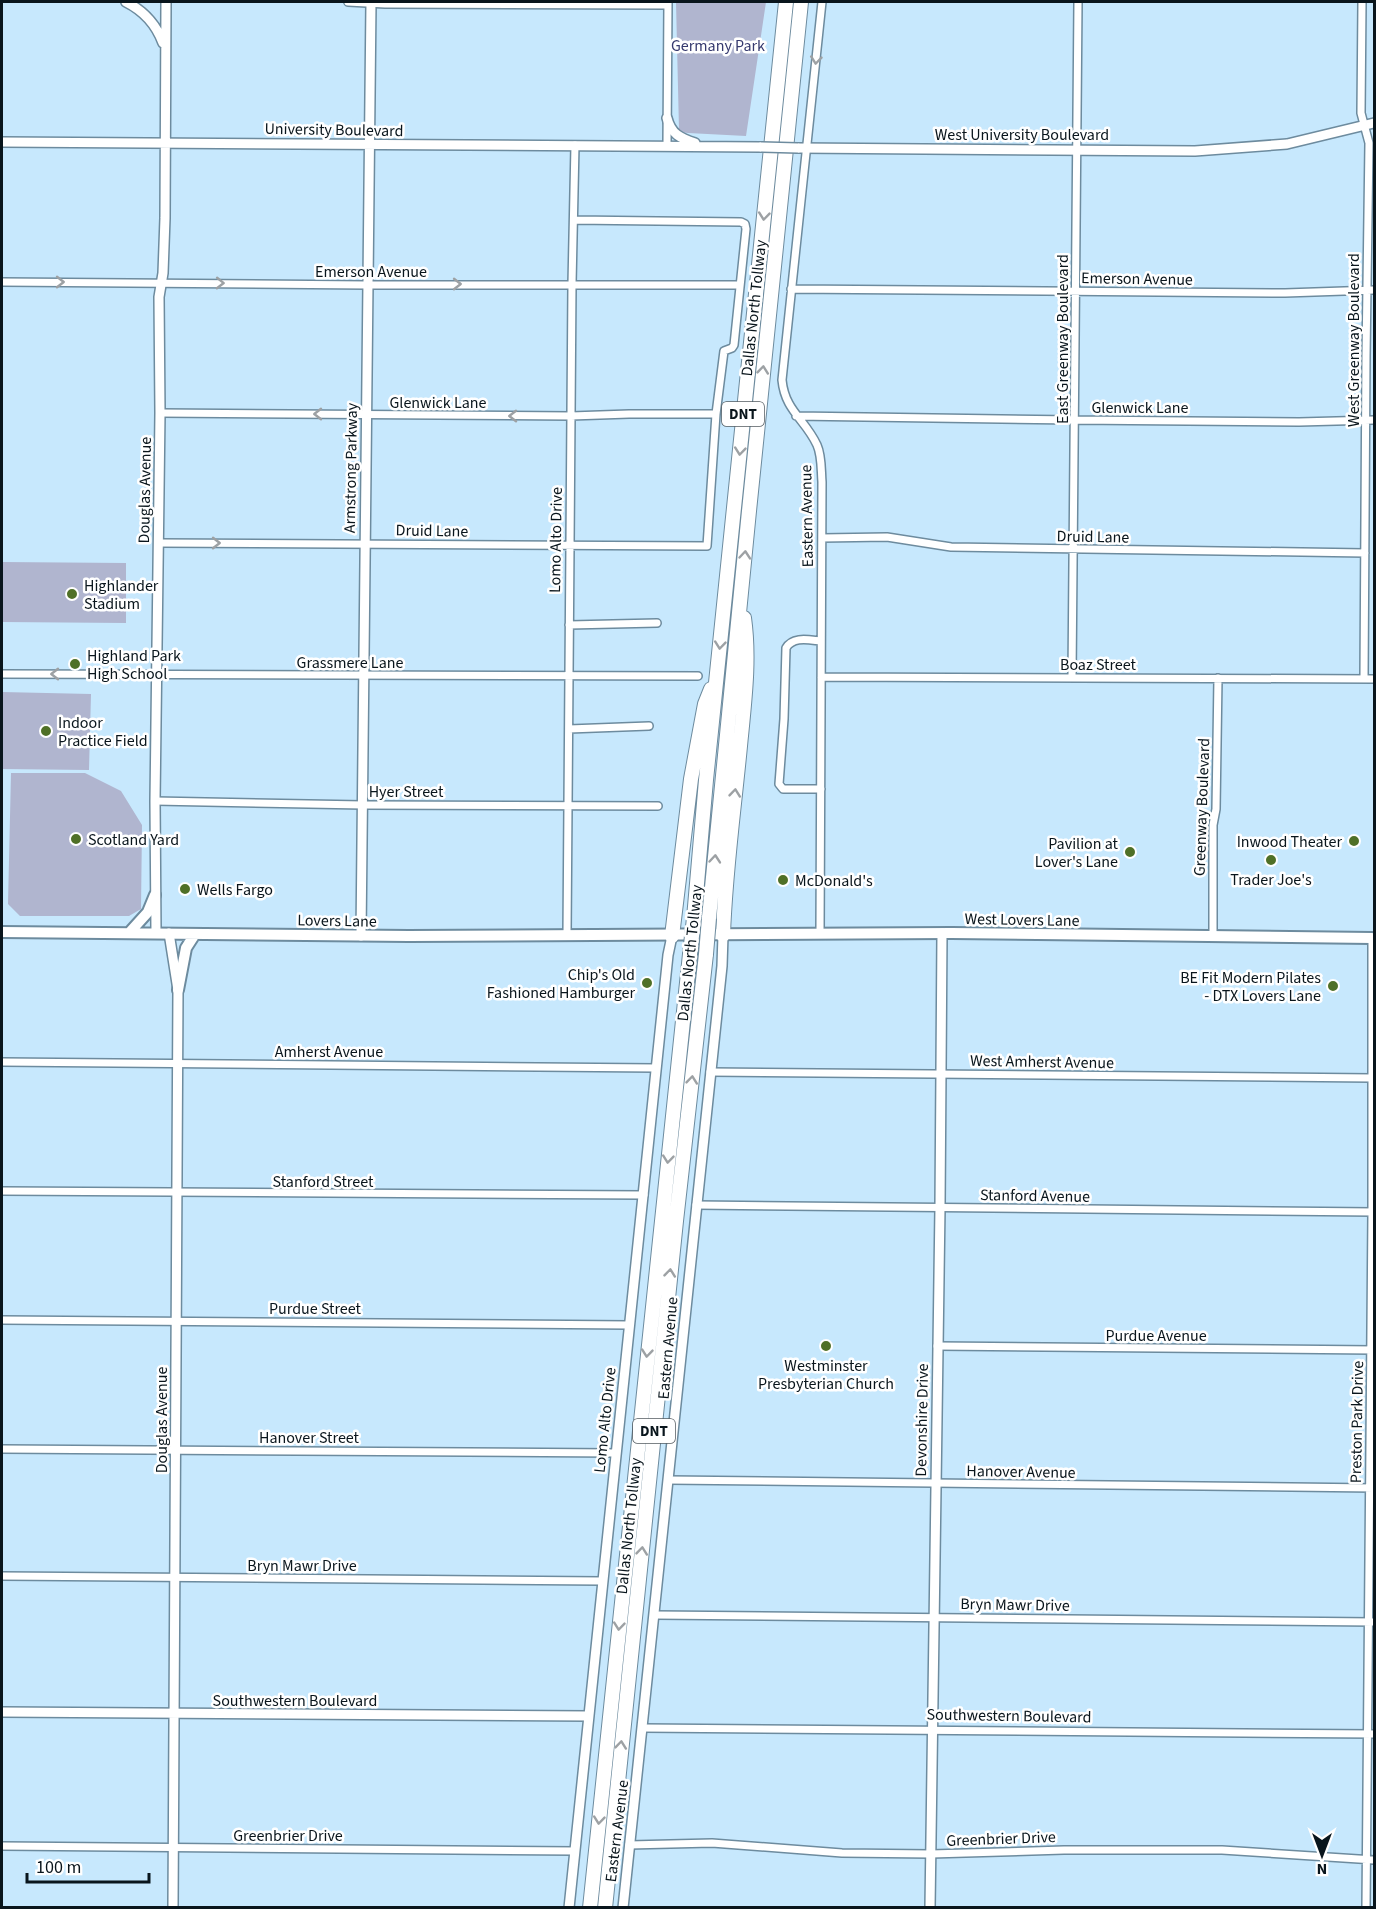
<svg xmlns="http://www.w3.org/2000/svg" width="1376" height="1909" font-family="'Source Sans 3',sans-serif">
<rect width="100%" height="100%" fill="#c7e8fd"/>
<path fill="#b0b5cf" d="M 676,2 L 766,2 L 746,136 L 688,133 L 680,132 L 679,130 Z
M 2,562 L 126,563 L 126,623 L 2,622 Z
M 2,692 L 91,694 L 89,770 L 2,769 Z
M 11,773 L 85,773 L 121,791 L 142,825 L 141,909 L 129,916 L 20,916 L 8,904 Z"/>
<g fill="none" stroke-linecap="round" stroke-linejoin="round">
<g stroke="#6d8b9e" stroke-width="10">
<path id="minor" d="M 348,2 L 385,4 L 668,5
M 1362,2 L 1361,113 L 1369,143 L 1366,356 L 1364,679
M 667,145 L 668,2
M 2,282 L 367,285 L 740,285
M 791,289 L 1285,293 L 1374,290
M 160,413 L 571,416 L 629,414 L 716,414
M 796,416 L 1075,420 L 1299,422 L 1374,420
M 822,538 L 887,537 L 951,547 L 1365,553
M 158,543 L 707,546 L 716,414 L 724,351 L 732,348 L 734,345 L 746,229 L 745,224 L 741,222 L 574,220
M 569,625 L 657,623
M 2,674 L 698,676
M 821,677 L 1374,679
M 1072,677 L 1078,2
M 569,729 L 649,726
M 821,789 L 783,789 L 779,784 L 784,719 L 786,648 C 793,636 809,640 821,641
M 155,801 L 363,805 L 658,806
M 820,934 L 822,482 C 821,470 822,456 817,445 C 805,419 785,411 782,380 L 822,2
M 567,935 L 572,284 L 575,145
M 1213,937 L 1213,825 L 1216,809 L 1218,678
M 2,1062 L 656,1068
M 710,1072 L 1372,1078
M 2,1191 L 644,1195
M 696,1205 L 1374,1212
M 2,1320 L 629,1325
M 937,1346 L 1374,1350
M 2,1449 L 615,1453
M 668,1480 L 1374,1488
M 2,1576 L 602,1581
M 655,1615 L 1374,1622
M 643,1728 L 1374,1734
M 629,1845 L 712,1843 L 842,1853 L 931,1854 L 1064,1850 L 1222,1850 L 1374,1860
M 2,1846 L 575,1851
M 1366,1908 L 1372,1212 L 1372,938"/>
</g>
<g stroke="#6d8b9e" stroke-width="12">
<path id="tertiary" d="M 126,2 C 144,11 156,24 163,43
M 667,118 C 671,134 680,138 695,143
M 2,142 L 761,147
M 798,148 L 1195,151 L 1287,144 L 1374,123
M 156,933 L 155,801 L 160,413 L 159,297 L 163,273 L 165,218 L 166,2
M 169,933 L 178,990 L 173,1908
M 361,936 L 371,2
M 2,1712 L 589,1716
M 569,1908 L 668,955 L 672,936
M 623,1908 L 722,966 L 723,935
M 930,1908 L 940,1207 L 942,933"/>
</g>
<g stroke="#6d8b9e" stroke-width="14">
<path id="secondary" d="M 2,932 L 409,936 L 952,933 L 1372,938 L 1374,939
M 129,933 L 148,912 L 155,895
M 178,990 L 186,948 L 195,934"/>
</g>
<g stroke="#6d8b9e" stroke-width="16">
<path id="motorway" d="M 694,918 L 706,780 L 786,2
M 709,918 L 749,511 L 801,2
M 723,935 C 725,872 734,809 740,746 C 744,704 750,660 744,618
M 672,936 L 691,779 L 705,704 L 711,689
M 590,1908 L 690,954
M 605,1908 L 676,1221 L 706,954"/>
</g>
<use href="#minor" stroke="#fff" stroke-width="7"/>
<use href="#tertiary" stroke="#fff" stroke-width="9"/>
<use href="#secondary" stroke="#fff" stroke-width="10"/>
<use href="#motorway" stroke="#fff" stroke-width="14"/>
<g stroke="#6d8b9e" stroke-width="12" stroke-linecap="butt">
<path id="tertiary-bridge" d="M 761,147 L 798,148"/>
</g>
<g stroke="#6d8b9e" stroke-width="16" stroke-linecap="butt">
<path id="motorway-bridge" d="M 690,954 L 694,918
M 706,954 L 709,918"/>
</g>
<use href="#tertiary-bridge" stroke="#fff" stroke-width="9"/>
<use href="#motorway-bridge" stroke="#fff" stroke-width="14"/>
</g>
<defs><path id="oneway-chevron" d="M-2-3.5L2.5 0L-2 3.5" fill="none" stroke-width="1.6" stroke-linecap="round" stroke-linejoin="round" transform="scale(1.5)"/></defs>
<g stroke="#9da1a4">
<use href="#oneway-chevron" transform="translate(816 60) rotate(96)"/>
<use href="#oneway-chevron" transform="translate(764 216) rotate(96)"/>
<use href="#oneway-chevron" transform="translate(60 282)"/>
<use href="#oneway-chevron" transform="translate(220 283) rotate(1)"/>
<use href="#oneway-chevron" transform="translate(457 284)"/>
<use href="#oneway-chevron" transform="translate(763 370) rotate(-84)"/>
<use href="#oneway-chevron" transform="translate(318 414) rotate(-180)"/>
<use href="#oneway-chevron" transform="translate(513 416) rotate(-180)"/>
<use href="#oneway-chevron" transform="translate(740 451) rotate(96)"/>
<use href="#oneway-chevron" transform="translate(216 543)"/>
<use href="#oneway-chevron" transform="translate(745 555) rotate(-85)"/>
<use href="#oneway-chevron" transform="translate(720 645) rotate(96)"/>
<use href="#oneway-chevron" transform="translate(55 674) rotate(180)"/>
<use href="#oneway-chevron" transform="translate(735 793) rotate(-84)"/>
<use href="#oneway-chevron" transform="translate(715 859) rotate(-85)"/>
<use href="#oneway-chevron" transform="translate(692 1080) rotate(-84)"/>
<use href="#oneway-chevron" transform="translate(668 1159) rotate(96)"/>
<use href="#oneway-chevron" transform="translate(670 1273) rotate(-84)"/>
<use href="#oneway-chevron" transform="translate(647 1353) rotate(96)"/>
<use href="#oneway-chevron" transform="translate(642 1551) rotate(-84)"/>
<use href="#oneway-chevron" transform="translate(619 1626) rotate(96)"/>
<use href="#oneway-chevron" transform="translate(621 1745) rotate(-84)"/>
<use href="#oneway-chevron" transform="translate(599 1820) rotate(96)"/>
</g>
<g fill="#4f7027" stroke="#fff" stroke-width="2">
<circle cx="72" cy="594" r="6"/>
<circle cx="75" cy="664" r="6"/>
<circle cx="46" cy="731" r="6"/>
<circle cx="76" cy="839" r="6"/>
<circle cx="1354" cy="841" r="6"/>
<circle cx="1130" cy="852" r="6"/>
<circle cx="1271" cy="860" r="6"/>
<circle cx="783" cy="880" r="6"/>
<circle cx="185" cy="889" r="6"/>
<circle cx="647" cy="983" r="6"/>
<circle cx="1333" cy="986" r="6"/>
<circle cx="826" cy="1346" r="6"/>
</g>
<g text-anchor="middle" stroke-width="5" stroke-linejoin="round" paint-order="stroke">
<g fill="#fff" stroke="#535b60" stroke-width="1.5">
<rect x="722" y="402" width="42" height="24" rx="4.5"/>
<rect x="633" y="1419" width="42" height="24" rx="4.5"/>
</g>
<g font-size="15" font-weight="bold" fill="#09151c">
<text x="743" y="419">DNT</text>
<text x="654" y="1436">DNT</text>
</g>
<g font-size="16" fill="#35396e" stroke="#fff">
<text x="718" y="51">Germany Park</text>
</g>
<g font-size="16" fill="#09151c" stroke="#fff">
<text transform="translate(334 129) rotate(1)" y="6">University Boulevard</text>
<text x="1022" y="140">West University Boulevard</text>
<text x="371" y="277">Emerson Avenue</text>
<text transform="translate(1137 278) rotate(1)" y="6">Emerson Avenue</text>
<text transform="translate(753 308) rotate(-84)" y="6">Dallas North Tollway</text>
<text transform="translate(1062 339) rotate(-90)" y="6">East Greenway Boulevard</text>
<text transform="translate(1353 340) rotate(-90)" y="6">West Greenway Boulevard</text>
<text x="438" y="408">Glenwick Lane</text>
<text x="1140" y="413">Glenwick Lane</text>
<text transform="translate(350 468) rotate(-89)" y="6">Armstrong Parkway</text>
<text transform="translate(144 490) rotate(-89)" y="6">Douglas Avenue</text>
<text transform="translate(806 516) rotate(-91)" y="6">Eastern Avenue</text>
<text transform="translate(432 530) rotate(1)" y="6">Druid Lane</text>
<text transform="translate(1093 536) rotate(1)" y="6">Druid Lane</text>
<text transform="translate(555 540) rotate(-89)" y="6">Lomo Alto Drive</text>
<text x="350" y="668">Grassmere Lane</text>
<text x="1098" y="670">Boaz Street</text>
<text x="406" y="797">Hyer Street</text>
<text transform="translate(1201 807) rotate(-88)" y="6">Greenway Boulevard</text>
<text transform="translate(1022 919) rotate(1)" y="6">West Lovers Lane</text>
<text transform="translate(337 920) rotate(1)" y="6">Lovers Lane</text>
<text transform="translate(689 953) rotate(-84)" y="6">Dallas North Tollway</text>
<text x="329" y="1057">Amherst Avenue</text>
<text transform="translate(1042 1061) rotate(1)" y="6">West Amherst Avenue</text>
<text x="323" y="1187">Stanford Street</text>
<text transform="translate(1035 1195) rotate(1)" y="6">Stanford Avenue</text>
<text x="315" y="1314">Purdue Street</text>
<text x="1156" y="1341">Purdue Avenue</text>
<text transform="translate(667 1348) rotate(-85)" y="6">Eastern Avenue</text>
<text transform="translate(161 1420) rotate(-90)" y="6">Douglas Avenue</text>
<text transform="translate(604 1420) rotate(-84)" y="6">Lomo Alto Drive</text>
<text transform="translate(921 1420) rotate(-89)" y="6">Devonshire Drive</text>
<text transform="translate(1356 1422) rotate(-89)" y="6">Preston Park Drive</text>
<text x="309" y="1443">Hanover Street</text>
<text transform="translate(1021 1471) rotate(1)" y="6">Hanover Avenue</text>
<text transform="translate(628 1526) rotate(-84)" y="6">Dallas North Tollway</text>
<text x="302" y="1571">Bryn Mawr Drive</text>
<text transform="translate(1015 1604) rotate(1)" y="6">Bryn Mawr Drive</text>
<text x="295" y="1706">Southwestern Boulevard</text>
<text transform="translate(1009 1715) rotate(1)" y="6">Southwestern Boulevard</text>
<text transform="translate(616 1831) rotate(-83)" y="6">Eastern Avenue</text>
<text x="288" y="1841">Greenbrier Drive</text>
<text transform="translate(1001 1838) rotate(-2)" y="6">Greenbrier Drive</text>
</g>
<g font-size="16" fill="#09151c" stroke="#fff" text-anchor="start">
<text x="84" y="591">Highlander<tspan x="84" dy="18">Stadium</tspan></text>
<text x="87" y="661">Highland Park<tspan x="87" dy="18">High School</tspan></text>
<text x="58" y="728">Indoor<tspan x="58" dy="18">Practice Field</tspan></text>
<text x="88" y="845">Scotland Yard</text>
<text x="1342" y="847" text-anchor="end">Inwood Theater</text>
<text x="1118" y="849" text-anchor="end">Pavilion at<tspan x="1118" dy="18">Lover's Lane</tspan></text>
<text x="1271" y="885" text-anchor="middle">Trader Joe's</text>
<text x="795" y="886">McDonald's</text>
<text x="197" y="895">Wells Fargo</text>
<text x="635" y="980" text-anchor="end">Chip's Old<tspan x="635" dy="18">Fashioned Hamburger</tspan></text>
<text x="1321" y="983" text-anchor="end">BE Fit Modern Pilates<tspan x="1321" dy="18">- DTX Lovers Lane</tspan></text>
<text x="826" y="1371" text-anchor="middle">Westminster<tspan x="826" dy="18">Presbyterian Church</tspan></text>
</g>
</g>
<rect width="1376" height="1909" fill="none" stroke="#09151c" stroke-width="6"/>
<g transform="translate(1322 1855) rotate(180)" stroke="#ffffff" stroke-width="4.5" paint-order="stroke">
<path d="M0-4.5L10 22L0 15L-10 22Z" fill="#09151c"/>
<text y="-9" font-size="16" font-weight="bold" text-anchor="middle" fill="#09151c">N</text>
</g>
<path d="M27 1873v9h122v-9" fill="none" stroke="#09151c" stroke-width="3"/>
<text x="36" y="1873" font-size="18" fill="#09151c" stroke="#ffffff" stroke-width="4.5" paint-order="stroke">100 m</text>
</svg>
